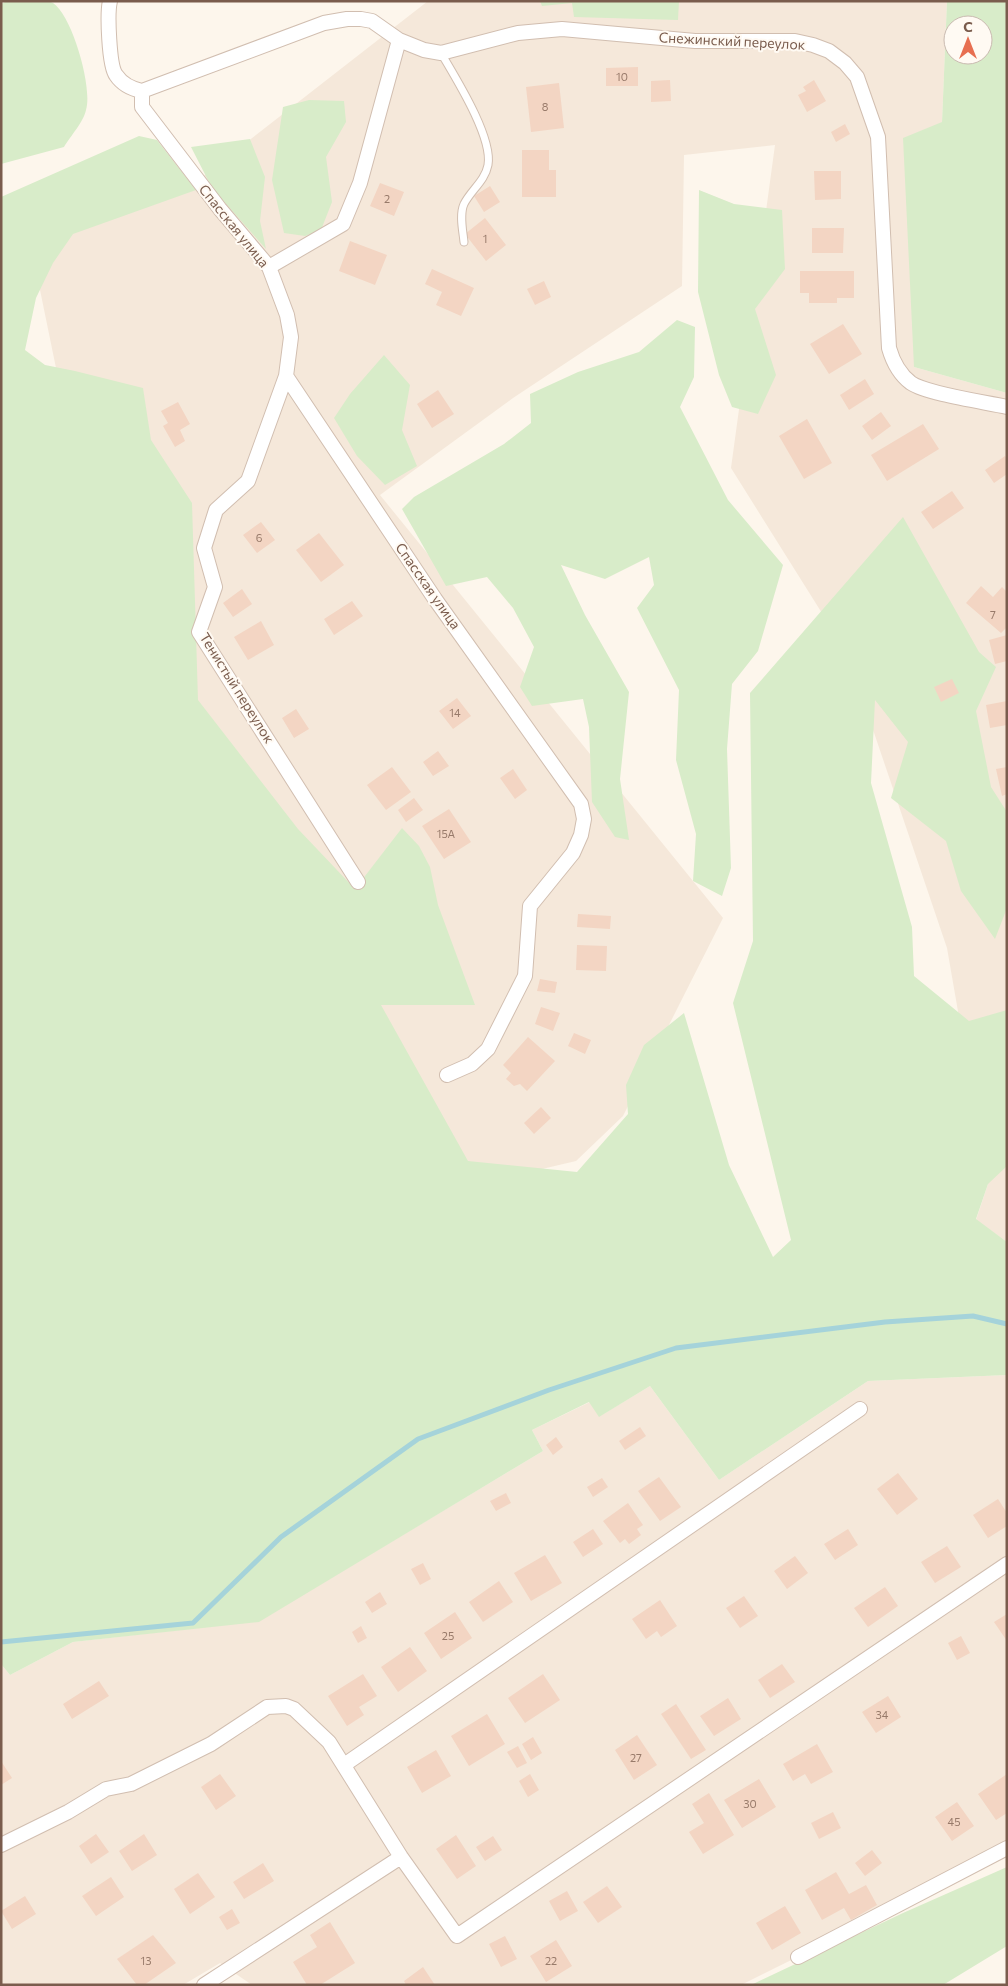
<svg xmlns="http://www.w3.org/2000/svg" width="1008" height="1986" font-family="Commissioner,sans-serif">
<rect width="100%" height="100%" fill="#fdf6ec"/>
<path fill="#f5e8da" d="M 428,1 L 947,1 L 942,122 L 914,367 L 1007,393 L 1007,1242 L 976,1220 L 988,1184 L 947,948 L 847,653 L 731,468 L 775,145 L 684,155 L 682,286 L 513,398 L 380,495 L 723,918 L 623,1116 L 576,1161 L 453,1190 L 255,811 L 89,529 L 31,246 L 202,177 Z
M 1007,1375 L 1007,1856 L 967,1873 L 741,1985 L 252,1985 L 220,1963 L 183,1985 L 1,1985 L 1,1664 L 10,1675 L 73,1642 L 259,1621 L 543,1451 L 532,1430 L 590,1402 L 600,1416 L 650,1386 L 719,1480 L 868,1381 Z"/>
<path fill="#d8ecc9" fill-rule="evenodd" d="M 7,1 C 17,1 46,0 53,3 C 72,15 93,88 86,110 C 84,121 70,137 64,147 L 1,164 L 1,4 Z
M 540,1 L 679,1 L 678,20 L 574,17 L 572,3 L 542,6 Z
M 947,1 L 1007,1 L 1007,393 L 914,367 L 903,138 L 942,122 ZM 953,25 L 983,25 L 983,55 L 953,55 Z
M 309,100 L 344,101 L 346,122 L 326,157 L 332,202 L 321,230 L 305,236 L 284,233 L 272,180 L 283,107 Z
M 139,136 L 157,140 L 196,190 L 73,234 L 53,263 L 36,298 L 25,350 L 45,365 L 75,371 L 143,388 L 151,440 L 192,503 L 198,700 L 298,829 L 355,889 L 402,828 L 419,846 L 430,867 L 438,905 L 475,1005 L 381,1005 L 468,1161 L 577,1172 L 628,1114 L 626,1085 L 644,1045 L 684,1013 L 729,1165 L 773,1257 L 791,1240 L 733,1003 L 753,941 L 750,693 L 903,517 L 979,652 L 996,667 L 976,711 L 991,787 L 1007,812 L 1007,908 L 995,939 L 961,891 L 946,841 L 891,798 L 908,742 L 875,700 L 871,783 L 912,927 L 914,976 L 969,1021 L 1007,1010 L 1007,1166 L 988,1184 L 976,1219 L 1007,1242 L 1007,1375 L 868,1381 L 719,1480 L 650,1386 L 599,1417 L 589,1402 L 532,1430 L 543,1451 L 259,1622 L 73,1642 L 10,1675 L 1,1664 L 1,197 Z
M 250,139 L 265,177 L 260,221 L 266,249 L 212,188 L 191,147 Z
M 699,190 L 734,204 L 782,210 L 785,269 L 755,309 L 776,375 L 758,414 L 732,407 L 719,375 L 698,292 Z
M 677,320 L 695,327 L 694,377 L 680,407 L 728,500 L 783,565 L 758,651 L 732,684 L 727,749 L 731,868 L 722,896 L 693,881 L 696,834 L 676,760 L 679,690 L 637,608 L 654,585 L 649,557 L 605,579 L 561,565 L 585,615 L 629,692 L 620,779 L 629,840 L 615,837 L 592,802 L 589,727 L 583,699 L 532,706 L 520,687 L 534,647 L 513,608 L 487,577 L 446,586 L 402,509 L 414,497 L 504,444 L 531,423 L 530,394 L 578,372 L 639,352 Z
M 384,355 L 410,385 L 402,430 L 417,466 L 385,485 L 357,456 L 334,418 L 350,394 Z
M 1007,1867 L 1007,1946 L 943,1985 L 751,1985 L 903,1913 Z"/>
<g fill="none" stroke-linecap="round" stroke-linejoin="round">
<path stroke="#a5d3da" stroke-width="5" d="M 1,1642 L 193,1623 L 281,1537 L 418,1439 L 549,1390 L 676,1348 L 885,1322 L 973,1316 L 1007,1324"/>
</g>
<path fill="#f3d5c3" d="M 638,67 L 638,86 L 606,86 L 606,68 Z
M 670,80 L 671,101 L 651,102 L 651,81 Z
M 814,80 L 826,101 L 807,112 L 798,95 L 806,91 L 803,87 Z
M 559,83 L 564,128 L 531,132 L 526,87 Z
M 845,124 L 850,134 L 836,142 L 831,132 Z
M 522,150 L 549,150 L 549,170 L 556,170 L 556,197 L 522,197 Z
M 814,171 L 841,171 L 841,199 L 815,200 Z
M 380,183 L 404,192 L 394,216 L 370,206 Z
M 490,186 L 500,202 L 484,212 L 474,196 Z
M 485,218 L 506,245 L 486,261 L 465,234 Z
M 812,228 L 844,228 L 843,253 L 812,253 Z
M 350,241 L 387,255 L 375,285 L 339,271 Z
M 432,269 L 474,288 L 461,316 L 436,305 L 442,292 L 425,284 Z
M 800,271 L 854,271 L 854,298 L 837,298 L 837,303 L 809,303 L 809,293 L 800,293 Z
M 544,281 L 551,297 L 535,305 L 527,289 Z
M 843,324 L 862,354 L 829,374 L 810,344 Z
M 865,379 L 874,394 L 849,410 L 840,395 Z
M 438,390 L 454,414 L 432,428 L 417,404 Z
M 178,402 L 190,424 L 180,430 L 185,441 L 175,447 L 163,426 L 168,423 L 161,411 Z
M 881,412 L 891,426 L 872,440 L 862,426 Z
M 807,419 L 832,463 L 804,479 L 779,436 Z
M 923,424 L 939,449 L 887,481 L 871,455 Z
M 1005,456 L 1007,459 L 1007,474 L 994,483 L 985,470 Z
M 952,491 L 964,508 L 933,529 L 921,512 Z
M 261,522 L 275,540 L 257,553 L 243,535 Z
M 319,533 L 344,565 L 321,582 L 296,550 Z
M 981,586 L 993,597 L 1002,587 L 1007,592 L 1007,627 L 1001,633 L 966,603 Z
M 242,589 L 252,604 L 233,617 L 223,603 Z
M 352,601 L 363,616 L 334,635 L 324,619 Z
M 261,621 L 274,645 L 248,660 L 234,637 Z
M 1007,635 L 1007,661 L 995,664 L 989,640 Z
M 952,679 L 959,693 L 941,702 L 934,687 Z
M 457,698 L 471,716 L 453,729 L 439,711 Z
M 1007,701 L 1007,725 L 990,728 L 986,705 Z
M 296,709 L 309,729 L 294,738 L 282,718 Z
M 438,751 L 449,766 L 433,776 L 423,762 Z
M 392,767 L 411,792 L 386,810 L 367,785 Z
M 1007,767 L 1007,794 L 1002,796 L 996,769 Z
M 513,769 L 527,790 L 515,799 L 500,778 Z
M 414,798 L 423,810 L 406,822 L 398,810 Z
M 449,809 L 471,842 L 444,859 L 422,826 Z
M 578,914 L 611,916 L 610,929 L 577,927 Z
M 577,945 L 607,946 L 606,971 L 576,970 Z
M 540,979 L 557,982 L 555,993 L 537,991 Z
M 541,1007 L 560,1013 L 553,1031 L 535,1024 Z
M 574,1033 L 591,1040 L 585,1054 L 568,1046 Z
M 528,1037 L 555,1061 L 527,1091 L 520,1084 L 514,1086 L 506,1079 L 511,1073 L 503,1065 Z
M 541,1107 L 551,1118 L 534,1134 L 524,1123 Z
M 640,1427 L 646,1436 L 625,1450 L 619,1441 Z
M 556,1437 L 563,1447 L 553,1455 L 546,1445 Z
M 898,1473 L 918,1499 L 897,1515 L 877,1489 Z
M 659,1477 L 681,1507 L 660,1521 L 638,1491 Z
M 602,1478 L 608,1487 L 593,1497 L 587,1487 Z
M 506,1493 L 511,1503 L 496,1511 L 490,1501 Z
M 998,1499 L 1007,1513 L 1007,1526 L 988,1538 L 973,1515 Z
M 628,1503 L 643,1525 L 637,1529 L 641,1535 L 629,1544 L 625,1539 L 620,1543 L 603,1521 Z
M 593,1529 L 603,1544 L 583,1557 L 573,1542 Z
M 848,1529 L 858,1545 L 835,1560 L 824,1544 Z
M 947,1546 L 961,1567 L 935,1583 L 921,1562 Z
M 545,1555 L 562,1583 L 531,1601 L 514,1573 Z
M 795,1556 L 808,1573 L 787,1589 L 774,1571 Z
M 423,1563 L 431,1579 L 420,1585 L 411,1569 Z
M 499,1581 L 513,1602 L 483,1622 L 469,1602 Z
M 885,1587 L 898,1606 L 868,1627 L 854,1608 Z
M 380,1592 L 387,1604 L 372,1613 L 365,1602 Z
M 744,1596 L 758,1616 L 740,1628 L 726,1608 Z
M 660,1600 L 677,1626 L 661,1637 L 657,1631 L 646,1639 L 632,1619 Z
M 455,1612 L 472,1638 L 441,1659 L 424,1633 Z
M 1007,1614 L 1007,1641 L 994,1622 Z
M 361,1626 L 367,1638 L 358,1643 L 352,1632 Z
M 961,1636 L 970,1653 L 957,1660 L 948,1643 Z
M 410,1647 L 427,1671 L 398,1692 L 381,1667 Z
M 782,1664 L 795,1682 L 770,1698 L 758,1680 Z
M 363,1674 L 377,1696 L 359,1707 L 364,1715 L 347,1726 L 328,1696 Z
M 543,1674 L 560,1700 L 525,1723 L 508,1698 Z
M 99,1681 L 109,1696 L 72,1719 L 63,1704 Z
M 888,1696 L 901,1717 L 876,1733 L 862,1712 Z
M 728,1698 L 741,1719 L 714,1736 L 700,1716 Z
M 676,1704 L 706,1750 L 691,1759 L 661,1714 Z
M 487,1714 L 505,1744 L 469,1766 L 451,1736 Z
M 637,1735 L 657,1765 L 634,1780 L 615,1750 Z
M 533,1737 L 542,1753 L 531,1760 L 522,1744 Z
M 817,1744 L 833,1772 L 811,1784 L 805,1774 L 793,1781 L 783,1764 Z
M 518,1746 L 527,1763 L 517,1768 L 507,1752 Z
M 436,1750 L 451,1776 L 422,1793 L 407,1767 Z
M 1,1761 L 12,1778 L 1,1785 Z
M 220,1774 L 236,1796 L 216,1810 L 201,1787 Z
M 530,1774 L 539,1790 L 528,1797 L 519,1781 Z
M 1007,1774 L 1007,1813 L 996,1820 L 978,1794 Z
M 759,1779 L 776,1807 L 742,1828 L 724,1800 Z
M 709,1793 L 734,1835 L 703,1854 L 689,1832 L 704,1823 L 692,1804 Z
M 957,1802 L 974,1826 L 952,1841 L 935,1817 Z
M 833,1812 L 841,1828 L 819,1839 L 811,1823 Z
M 96,1834 L 109,1852 L 91,1864 L 79,1846 Z
M 144,1834 L 157,1855 L 132,1871 L 119,1851 Z
M 456,1835 L 476,1866 L 457,1879 L 436,1849 Z
M 493,1836 L 502,1850 L 485,1861 L 476,1847 Z
M 872,1850 L 882,1863 L 865,1876 L 855,1863 Z
M 263,1863 L 274,1881 L 244,1899 L 233,1882 Z
M 836,1872 L 849,1894 L 866,1885 L 877,1905 L 851,1920 L 844,1908 L 822,1920 L 805,1890 Z
M 198,1873 L 215,1897 L 190,1914 L 174,1889 Z
M 111,1877 L 124,1897 L 96,1916 L 82,1896 Z
M 607,1886 L 622,1907 L 598,1923 L 583,1902 Z
M 567,1891 L 578,1911 L 560,1921 L 549,1901 Z
M 25,1896 L 36,1914 L 12,1929 L 1,1911 Z
M 785,1906 L 801,1933 L 772,1950 L 756,1923 Z
M 232,1909 L 240,1923 L 227,1930 L 219,1917 Z
M 330,1922 L 355,1963 L 320,1985 L 307,1985 L 293,1962 L 317,1947 L 310,1935 Z
M 153,1935 L 176,1963 L 144,1985 L 137,1985 L 117,1959 Z
M 505,1936 L 517,1959 L 501,1967 L 489,1944 Z
M 556,1940 L 572,1966 L 546,1982 L 530,1956 Z
M 423,1967 L 435,1985 L 406,1985 L 404,1981 Z"/>
<g fill="none" stroke-linecap="round" stroke-linejoin="round">
<g stroke="#d1beb0" stroke-width="9">
<path id="lane" d="M 441,53 C 455,77 493,137 488,165 C 485,181 471,190 464,204 C 459,215 463,231 464,242"/>
</g>
<g stroke="#d1beb0" stroke-width="16">
<path id="street" d="M 110,1 C 107,13 109,66 116,75 C 122,84 132,89 142,91 L 324,23 L 347,19 L 361,19 L 372,21 L 399,40 L 424,50 L 441,53 L 518,33 L 562,29 L 695,41 L 795,41 L 813,45 L 829,51 L 845,63 L 857,77 L 878,137 L 889,348 C 893,362 899,374 911,383 C 927,394 985,402 1007,407
M 142,91 L 142,107 L 220,209 L 269,267 L 287,315 L 291,337 L 286,376 L 435,599 L 581,804 L 584,819 L 581,835 L 573,853 L 530,906 L 525,976 L 488,1049 L 472,1064 L 447,1075
M 269,267 L 343,224 L 360,183 L 399,40
M 286,376 L 248,481 L 216,510 L 204,548 L 215,587 L 199,632 L 358,882
M 344,1765 L 860,1409
M 1,1845 L 68,1812 L 106,1789 L 131,1784 L 211,1744 L 267,1707 L 286,1706 L 294,1709 L 329,1742 L 401,1857 L 457,1936 L 1007,1564
M 798,1957 L 1007,1848
M 204,1985 L 401,1857"/>
</g>
<use href="#lane" stroke="#fff" stroke-width="7"/>
<use href="#street" stroke="#fff" stroke-width="14"/>
</g>
<g text-anchor="middle" stroke-width="4" stroke-linejoin="round" paint-order="stroke">
<g font-size="11" fill="#987a6a">
<text x="622" y="81">10</text>
<text x="545" y="111">8</text>
<text x="387" y="203">2</text>
<text x="485" y="243">1</text>
<text x="259" y="542">6</text>
<text x="993" y="619">7</text>
<text x="455" y="717">14</text>
<text x="446" y="838">15А</text>
<text x="448" y="1640">25</text>
<text x="882" y="1719">34</text>
<text x="636" y="1762">27</text>
<text x="750" y="1808">30</text>
<text x="954" y="1826">45</text>
<text x="146" y="1965">13</text>
<text x="551" y="1965">22</text>
</g>
<g font-size="14" fill="#7a5c4d" stroke="#fffaf3">
<text transform="translate(732 41) rotate(3)" y="5">Снежинский переулок</text>
<text transform="translate(234 226) rotate(51)" y="5">Спасская улица</text>
<text transform="translate(428 586) rotate(55)" y="5">Спасская улица</text>
<text transform="translate(237 688) rotate(58)" y="5">Тенистый переулок</text>
</g>
</g>
<rect width="1008" height="1986" fill="none" stroke="#7a5c4d" stroke-width="5"/>
<g transform="translate(968 40)"><circle r="24" fill="#fffaf3" stroke="#cabbb1"/>
<path d="M0-4L9 19L0 12L-9 19Z" fill="#e76f51"/>
<text y="-8" font-size="14" font-weight="bold" text-anchor="middle" fill="#7a5c4d">С</text>
</g>
</svg>
